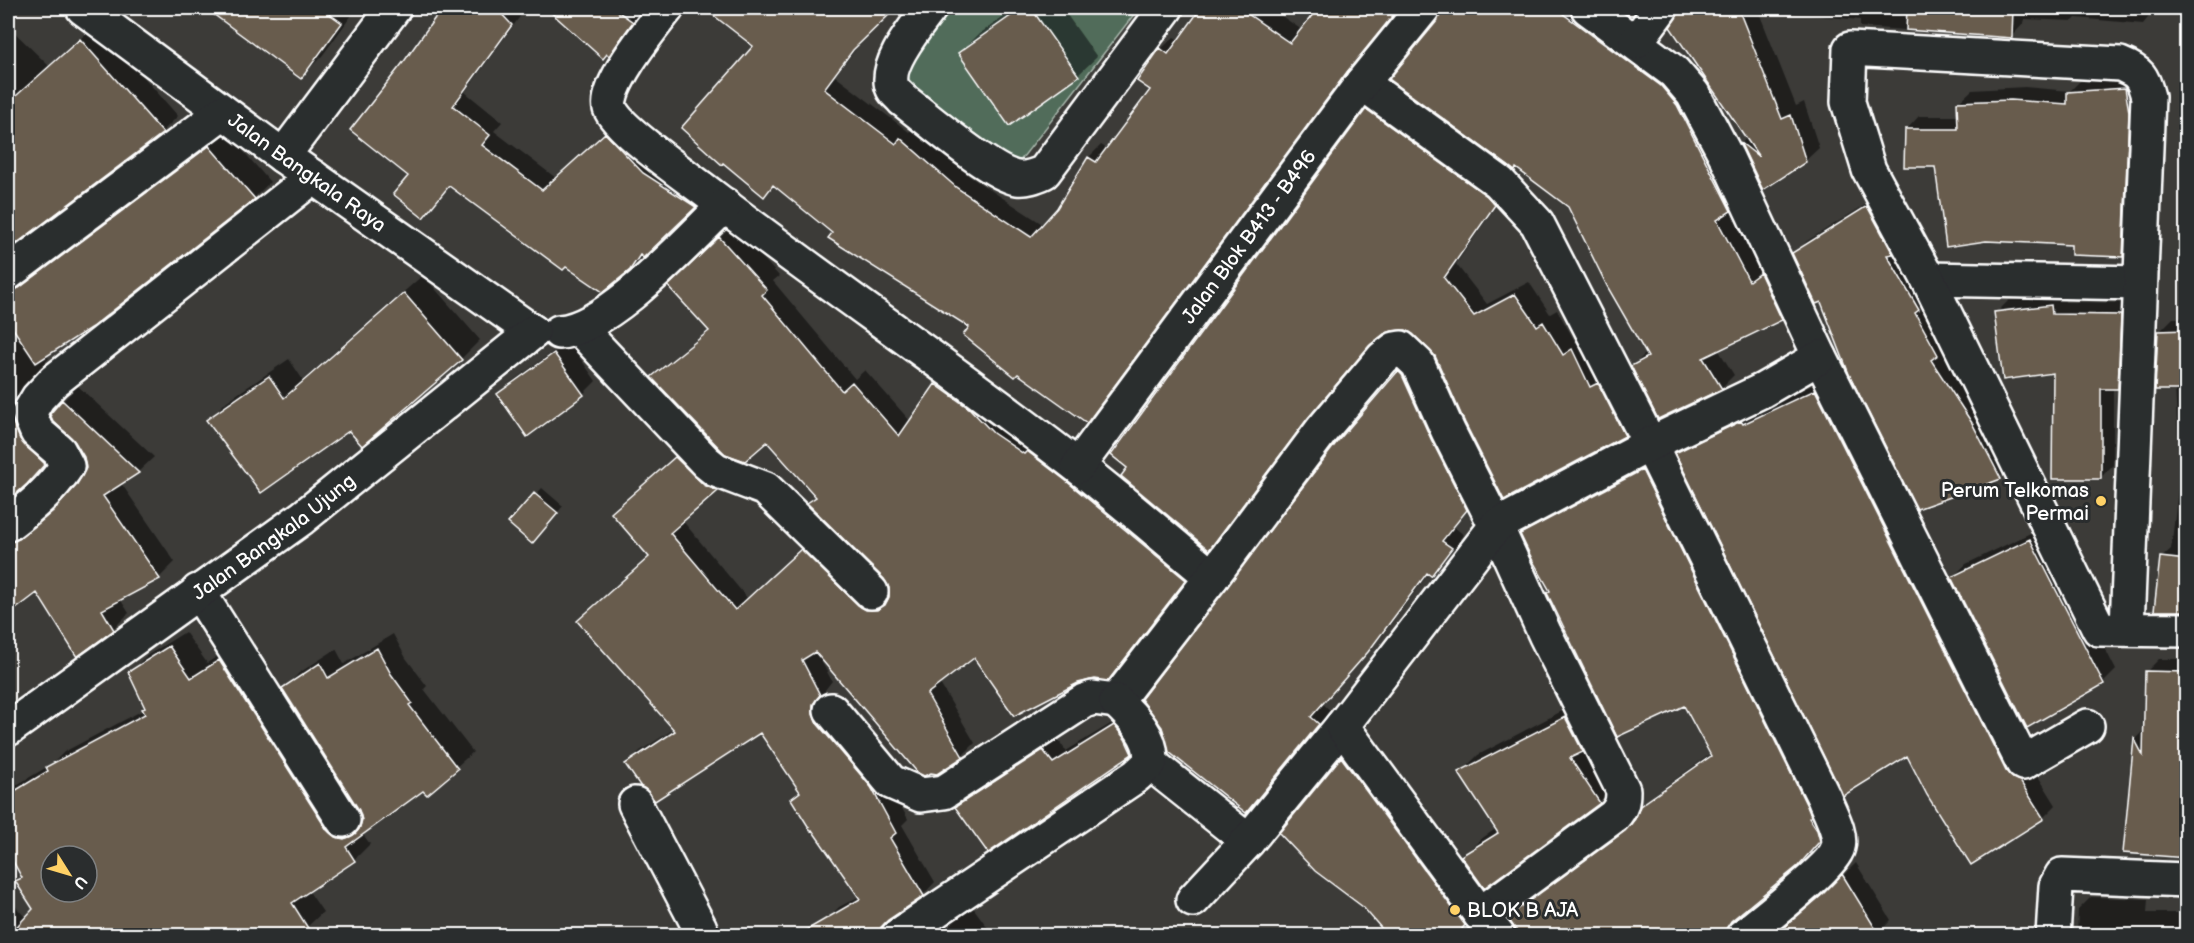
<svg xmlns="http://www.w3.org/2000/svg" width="2194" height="943" font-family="'Balsamiq Sans',sans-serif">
<rect width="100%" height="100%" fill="#3c3b38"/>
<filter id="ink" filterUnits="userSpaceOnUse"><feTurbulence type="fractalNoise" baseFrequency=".0167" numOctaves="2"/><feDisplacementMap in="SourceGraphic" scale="12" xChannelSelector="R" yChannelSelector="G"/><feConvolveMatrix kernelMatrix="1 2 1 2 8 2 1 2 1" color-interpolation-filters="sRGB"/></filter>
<g filter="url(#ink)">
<path fill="#516c5a" stroke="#a8b6ac" stroke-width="1.5" d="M 944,8 L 1139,8 L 1016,166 L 898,74 Z"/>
<path fill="#0007" fill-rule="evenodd" d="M 207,8 L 357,8 L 322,56 L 301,77 Z
M 455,8 L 520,8 L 524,11 L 465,92 L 502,122 L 494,131 L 556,178 L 619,121 L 707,194 L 630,269 L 451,185 L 423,216 L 410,176 L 352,130 L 432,23 L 450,14 Z
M 548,8 L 645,8 L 622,41 L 609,54 L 607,53 L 603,57 Z
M 713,8 L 894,8 L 866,36 L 835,76 L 909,132 L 914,127 L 969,176 L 1044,225 L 1058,209 L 1089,157 L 1101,145 L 1108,149 L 1152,90 L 1161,49 L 1174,37 L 1179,40 L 1202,8 L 1270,8 L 1302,30 L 1320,8 L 1400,8 L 1360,57 L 1099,408 L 1087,421 L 971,327 L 834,232 L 774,184 L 763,195 L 756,46 L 711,11 Z
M 1017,8 L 1062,8 L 1097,57 L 1078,75 L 960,53 L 979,34 Z
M 1442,8 L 1586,8 L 1674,73 L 1743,197 L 1731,209 L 1761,269 L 1794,306 L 1781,319 L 1718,349 L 1734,375 L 1721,388 L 1633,366 L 1647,352 L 1569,206 L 1439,21 L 1443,12 Z
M 1687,8 L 2156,8 L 2143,24 L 2076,18 L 2073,21 L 2025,19 L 2024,23 L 2011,37 L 1860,27 L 1860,20 L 1758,10 L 1796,106 L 1804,102 L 1819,148 L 1805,161 L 1763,188 L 1742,143 L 1747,137 L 1680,15 Z
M 97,24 L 178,116 L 162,132 L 8,248 L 8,26 L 49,66 Z
M 2138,76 L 2135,242 L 2122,255 L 2073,243 L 1936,166 L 1907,129 L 1919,116 L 1959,116 L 1959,102 L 1972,90 L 2025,87 L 2070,91 L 2081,80 Z
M 1380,97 L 1506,191 L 1456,264 L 1487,304 L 1529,282 L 1550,314 L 1557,310 L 1576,343 L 1585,338 L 1637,422 L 1624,435 L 1406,328 L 1384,332 L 1374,340 L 1320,404 L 1221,535 L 1209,548 L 1367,110 Z
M 226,131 L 270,182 L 254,198 L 91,326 L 46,355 L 49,358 L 38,371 L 28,386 L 60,448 L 26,483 L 8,498 L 8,266 L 27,276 L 37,273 Z
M 1881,195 L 2012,465 L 1999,478 L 1822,299 L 1794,254 L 1807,241 Z
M 733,225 L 779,276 L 773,281 L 855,379 L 865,370 L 911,422 L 936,385 L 949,373 L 1198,566 L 1120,666 L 1107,679 L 974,655 L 939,682 L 975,743 L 962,756 L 819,657 L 832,681 L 825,690 L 825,700 L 883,774 L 908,819 L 902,825 L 935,882 L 923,895 L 893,915 L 893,928 L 885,936 L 835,936 L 826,920 L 839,907 L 860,896 L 801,791 L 760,731 L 627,764 L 640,751 L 674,729 L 651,556 L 626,501 L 689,445 L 729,478 L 682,520 L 748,599 L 814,538 L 879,598 L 890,598 L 891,587 L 885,578 L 809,503 L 817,496 L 767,440 L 653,377 L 710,329 L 671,286 Z
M 423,275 L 480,340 L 461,359 L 349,429 L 208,420 L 227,401 L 289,359 L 303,380 Z
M 2064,293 L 2065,302 L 2133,303 L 2130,375 L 2117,388 L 2113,388 L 2113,465 L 2100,478 L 2054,372 L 1996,313 L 2009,300 Z
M 2173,318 L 2186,318 L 2186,610 L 2161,558 L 2171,549 L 2180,473 L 2175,388 L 2159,332 Z
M 568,341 L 596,381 L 583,394 L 498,395 L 511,382 Z
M 1411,359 L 1479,496 L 1454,527 L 1464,535 L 1444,561 L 1431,574 L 1429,573 L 1381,637 L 1322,703 L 1331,711 L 1259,798 L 1246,811 L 1338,443 Z
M 1828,378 L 2033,768 L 2056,805 L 2043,818 L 1907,754 L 1677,453 L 1690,440 Z
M 78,386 L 154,457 L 138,472 L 121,483 L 175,562 L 159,578 L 120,599 L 129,613 L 113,629 L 38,591 L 8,614 L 8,517 L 28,527 L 46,517 L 67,498 L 84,477 L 87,467 L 63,401 Z
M 1655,458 L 1830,831 L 1797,865 L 1738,914 L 1737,925 L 1742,936 L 1524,936 L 1509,918 L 1522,905 L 1634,823 L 1642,807 L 1655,794 L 1712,753 L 1685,705 L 1551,591 L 1522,535 L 1535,522 Z
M 542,488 L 563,506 L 538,536 L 510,523 Z
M 2043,527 L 2116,670 L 2103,683 L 1953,577 L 1966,564 Z
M 185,632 L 207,663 L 235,645 L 351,822 L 361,824 L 363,819 L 360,809 L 284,689 L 299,673 L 336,649 L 344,664 L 393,634 L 406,658 L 427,686 L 424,689 L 473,752 L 427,793 L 424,788 L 362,833 L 370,844 L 354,860 L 308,890 L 323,912 L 307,927 L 57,936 L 8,849 L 8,790 L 52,764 L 64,752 L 145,709 L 146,707 L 130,673 L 145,657 ZM 51,856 L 87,856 L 87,892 L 51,892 Z
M 2159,659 L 2186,659 L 2186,857 L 2125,852 L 2135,739 L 2145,729 L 2146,672 Z
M 1583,700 L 1617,784 L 1599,802 L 1463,856 L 1481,839 L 1497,828 L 1460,773 L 1478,755 Z
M 1127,714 L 1144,740 L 1131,753 L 957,807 L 970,794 L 1057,738 L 1066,751 Z
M 1355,745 L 1474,916 L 1461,928 L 1364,906 L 1281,833 Z
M 1856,863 L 1891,920 L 1876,936 L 1773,936 L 1823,895 Z
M 2091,897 L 2148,899 L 2147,913 L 2186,913 L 2186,936 L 2077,936 L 2078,910 Z
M 8,898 L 42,936 L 8,936 Z
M 972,906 L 994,936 L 928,936 Z"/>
<path fill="#675b4e" stroke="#fff" stroke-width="1.5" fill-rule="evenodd" d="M 205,8 L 321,8 L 342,23 L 301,79 Z
M 442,8 L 496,8 L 512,25 L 453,106 L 490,135 L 482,145 L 542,190 L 605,133 L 643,173 L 696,207 L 643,258 L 640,255 L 630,270 L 603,292 L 566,267 L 563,270 L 449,186 L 423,218 L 393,194 L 408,176 L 350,130 L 405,60 Z
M 546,8 L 613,8 L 633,22 L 609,56 L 607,54 L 603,59 Z
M 704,8 L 896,8 L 853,50 L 824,89 L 896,144 L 900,138 L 957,188 L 1031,237 L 1057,208 L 1088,157 L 1096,162 L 1150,90 L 1137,81 L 1160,48 L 1168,54 L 1201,8 L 1239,8 L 1290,43 L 1318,8 L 1399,8 L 1347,72 L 1087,423 L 1018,374 L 1015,377 L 963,335 L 969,327 L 828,238 L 832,233 L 773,185 L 764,197 L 723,163 L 722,165 L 681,128 L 753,46 Z
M 1022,8 L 1031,8 L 1079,76 L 1009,126 L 958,53 Z
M 1441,8 L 1555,8 L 1661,86 L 1677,105 L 1731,211 L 1717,220 L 1749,281 L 1760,273 L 1782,320 L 1703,358 L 1722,389 L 1658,419 L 1631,366 L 1648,357 L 1607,286 L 1568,207 L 1516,168 L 1515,171 L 1389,79 L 1438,20 Z
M 1689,8 L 1738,8 L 1782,119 L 1791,115 L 1806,162 L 1763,190 L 1740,142 L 1759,157 L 1670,27 L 1678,14 Z
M 1907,8 L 2013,8 L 2012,38 L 1906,30 Z
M 80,39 L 163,133 L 8,250 L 8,103 Z
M 2125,88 L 2129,112 L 2123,257 L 2071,255 L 2071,245 L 1986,241 L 1946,247 L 1935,167 L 1904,167 L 1905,129 L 1958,129 L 1957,102 L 2011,100 L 2067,104 L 2067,92 Z
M 1366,109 L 1487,196 L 1495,205 L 1444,278 L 1474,316 L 1515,294 L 1537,326 L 1543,322 L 1563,355 L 1572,349 L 1590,387 L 1598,383 L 1625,436 L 1504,500 L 1465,423 L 1435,356 L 1413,334 L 1406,330 L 1392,331 L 1384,334 L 1369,346 L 1308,418 L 1209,550 L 1121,476 L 1127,468 L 1111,455 Z
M 209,146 L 255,199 L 92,327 L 36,363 L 8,321 L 8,291 L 19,288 Z
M 1867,206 L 1893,254 L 1887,255 L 1919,310 L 1915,313 L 1938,355 L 1931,360 L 1972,423 L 2001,479 L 1917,509 L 1849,374 L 1821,302 L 1816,304 L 1792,253 Z
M 719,237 L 767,290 L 762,295 L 842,391 L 852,382 L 899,436 L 935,384 L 970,409 L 993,433 L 1024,454 L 1027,451 L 1065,480 L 1186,580 L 1108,681 L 1095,679 L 1078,683 L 1014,716 L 974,658 L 927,694 L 963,757 L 937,774 L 931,773 L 924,776 L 918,773 L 815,652 L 802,660 L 820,695 L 813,704 L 813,714 L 816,722 L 871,787 L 896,833 L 890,838 L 924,896 L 888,920 L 881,927 L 880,936 L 796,936 L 860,899 L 812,830 L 811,831 L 791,799 L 800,792 L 760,733 L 655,801 L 645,789 L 641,787 L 625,764 L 675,731 L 577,621 L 649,557 L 611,513 L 675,457 L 704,485 L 718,491 L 670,533 L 735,610 L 801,549 L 858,605 L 866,610 L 877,610 L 885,605 L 889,597 L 889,588 L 884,579 L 807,503 L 816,497 L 767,442 L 745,461 L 725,454 L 651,377 L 709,331 L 668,286 Z
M 404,293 L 462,360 L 362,446 L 349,431 L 261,493 L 206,420 L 269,376 L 284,398 Z
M 2051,305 L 2052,314 L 2121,315 L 2118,389 L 2101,389 L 2101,479 L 2052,479 L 2053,373 L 2003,380 L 1994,312 Z
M 2187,330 L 2187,390 L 2155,390 L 2158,331 Z
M 554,353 L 584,395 L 527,437 L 497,394 Z
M 1398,371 L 1402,375 L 1431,439 L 1467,510 L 1442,541 L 1452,548 L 1431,576 L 1427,573 L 1368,652 L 1311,717 L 1319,724 L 1246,813 L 1169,752 L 1162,727 L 1141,699 L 1337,442 Z
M 1815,390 L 2006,771 L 2013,778 L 2020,781 L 2044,819 L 1971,865 L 1927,795 L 1907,756 L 1843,796 L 1675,453 L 1741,421 L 1743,424 Z
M 62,400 L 139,473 L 103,496 L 160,579 L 102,610 L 114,630 L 77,657 L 37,593 L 8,615 L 8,542 L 19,539 L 53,511 L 76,486 L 86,468 L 84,457 L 75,442 L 53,421 L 50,414 Z
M 13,403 L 10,411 L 12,420 L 20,439 L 45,464 L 27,484 L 8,501 L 8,408 Z
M 1642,470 L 1807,806 L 1811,816 L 1809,818 L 1817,830 L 1820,841 L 1798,866 L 1731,921 L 1726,929 L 1725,936 L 1520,936 L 1507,917 L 1625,831 L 1635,819 L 1640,806 L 1711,756 L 1684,706 L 1617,737 L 1552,603 L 1547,593 L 1550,591 L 1533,561 L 1520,534 Z
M 534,493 L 558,513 L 532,544 L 508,523 Z
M 2030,539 L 2104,684 L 2027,728 L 1951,577 Z
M 2160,557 L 2187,560 L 2187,611 L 2154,611 Z
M 169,646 L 191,678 L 219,660 L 327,830 L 335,837 L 344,839 L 353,835 L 359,829 L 362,820 L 359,810 L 282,688 L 320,663 L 328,678 L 377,648 L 391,674 L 412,703 L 409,705 L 458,769 L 427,795 L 423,791 L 346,847 L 355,861 L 292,903 L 313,936 L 8,936 L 33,909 L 15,881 L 22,878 L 8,852 L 8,795 L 48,771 L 46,767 L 145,714 L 142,709 L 145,708 L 128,672 ZM 51,856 L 87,856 L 87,892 L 51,892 Z
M 2145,671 L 2187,672 L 2187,858 L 2123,853 L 2134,738 L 2143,755 Z
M 1565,717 L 1583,752 L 1570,758 L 1600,803 L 1484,888 L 1461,856 L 1498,833 L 1458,772 Z
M 1114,725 L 1125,739 L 1132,754 L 988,853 L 955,807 L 1043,750 L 1053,763 Z
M 1341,757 L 1465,925 L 1457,936 L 1388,936 L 1363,907 L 1315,871 L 1279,833 Z
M 1842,874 L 1880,936 L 1774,936 L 1823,894 Z"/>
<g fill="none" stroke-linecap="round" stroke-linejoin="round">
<g stroke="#fff" stroke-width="38">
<g id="minor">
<path id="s1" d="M 83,8 L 283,156 L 533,332"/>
<path d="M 667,8 C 653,26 604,86 610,108 C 617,129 692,180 712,196 C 832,288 957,372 1076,465 C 1123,501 1167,540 1212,577"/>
<path d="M 930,8 C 917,26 882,66 893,89 C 895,93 900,96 903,100 C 927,118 991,174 1017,178 C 1027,179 1035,176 1044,172 L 1166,8"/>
<path d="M 1588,8 L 1674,72 L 1693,94 L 1727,158 L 1820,357 L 2023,763 L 2087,726"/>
<path d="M 1636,42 L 1661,8"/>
<path d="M 1362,83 L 1499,182 L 1537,223 L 1650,444 L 1824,798 C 1829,812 1842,833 1838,847 C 1834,866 1761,921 1743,936"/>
<path d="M 283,156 L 394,8"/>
<path d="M 8,273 L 223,112"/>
<path d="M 1928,279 L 2140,283"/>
<path d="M 579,328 L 706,462 L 716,470 L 766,489 L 871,592"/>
<path d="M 559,332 C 609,329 688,240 725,205"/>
<path id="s2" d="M 1078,466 L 1362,83 L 1423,8"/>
<path d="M 8,524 C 31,507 51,490 67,466 L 59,451 L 37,432 L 29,413 L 38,398 L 54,381 L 313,177"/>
<path d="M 198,591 L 343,820"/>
<path d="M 2127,628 L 2148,97 C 2143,77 2140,72 2120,64 L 1850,49 L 1848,102 L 1869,170 L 1928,279 L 2099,629 L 2186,630"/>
<path d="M 831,710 L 891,782 L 921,795 L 944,792 L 1084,701 L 1093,698 L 1116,701 L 1212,577 L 1322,430 L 1383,358 L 1395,349 L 1401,348 L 1418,364 L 1448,431 L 1496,526 L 1545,634 L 1623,790 C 1623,802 1622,807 1614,816 L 1480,914"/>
<path id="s3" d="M 8,729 L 302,518 L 533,332"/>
<path d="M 1150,763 L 1248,841"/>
<path d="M 635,804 L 700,928 L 700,936"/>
<path d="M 1193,900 L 1248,841 L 1342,726"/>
<path d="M 898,936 L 1136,776 L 1150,763 C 1155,739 1132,716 1116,701"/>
<path d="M 1498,936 L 1480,914 L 1342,726 L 1496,526 L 1650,444 L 1763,390 L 1820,357"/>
<path d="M 2053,936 L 2056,886 L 2062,875 L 2186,880"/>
</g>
</g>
<use href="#minor" stroke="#2a2d2e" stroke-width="33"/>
</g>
</g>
<g fill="#ffd166" stroke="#2a2d2e" stroke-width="2">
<circle cx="2101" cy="501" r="6"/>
<circle cx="1455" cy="910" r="6"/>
</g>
<g text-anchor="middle" stroke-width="6" stroke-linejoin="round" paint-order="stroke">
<g font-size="20" fill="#fff" stroke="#2a2d2e">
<text dy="7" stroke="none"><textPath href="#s1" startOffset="278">Jalan Bangkala Raya</textPath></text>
<text dy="7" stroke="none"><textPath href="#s2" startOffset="286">Jalan Blok B413 - B496</textPath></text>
<text dy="7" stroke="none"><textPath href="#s3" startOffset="328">Jalan Bangkala Ujung</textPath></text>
</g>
<g font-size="20" fill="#fff" stroke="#2a2d2e" text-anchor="end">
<text x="2089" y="497">Perum Telkomas<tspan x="2089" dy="23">Permai</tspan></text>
<text x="1467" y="917" text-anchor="start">BLOK B AJA</text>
</g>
</g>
<rect width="2194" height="943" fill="none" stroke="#2a2d2e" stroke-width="30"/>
<rect x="15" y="15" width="2164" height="913" fill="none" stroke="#fff" stroke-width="2" filter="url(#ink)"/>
<g transform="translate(69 874) rotate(127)"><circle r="28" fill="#2a2d2e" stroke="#7f8182" stroke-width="1.5"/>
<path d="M0-4.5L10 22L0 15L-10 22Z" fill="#ffd166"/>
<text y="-9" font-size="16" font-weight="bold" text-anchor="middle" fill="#ffffff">U</text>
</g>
</svg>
